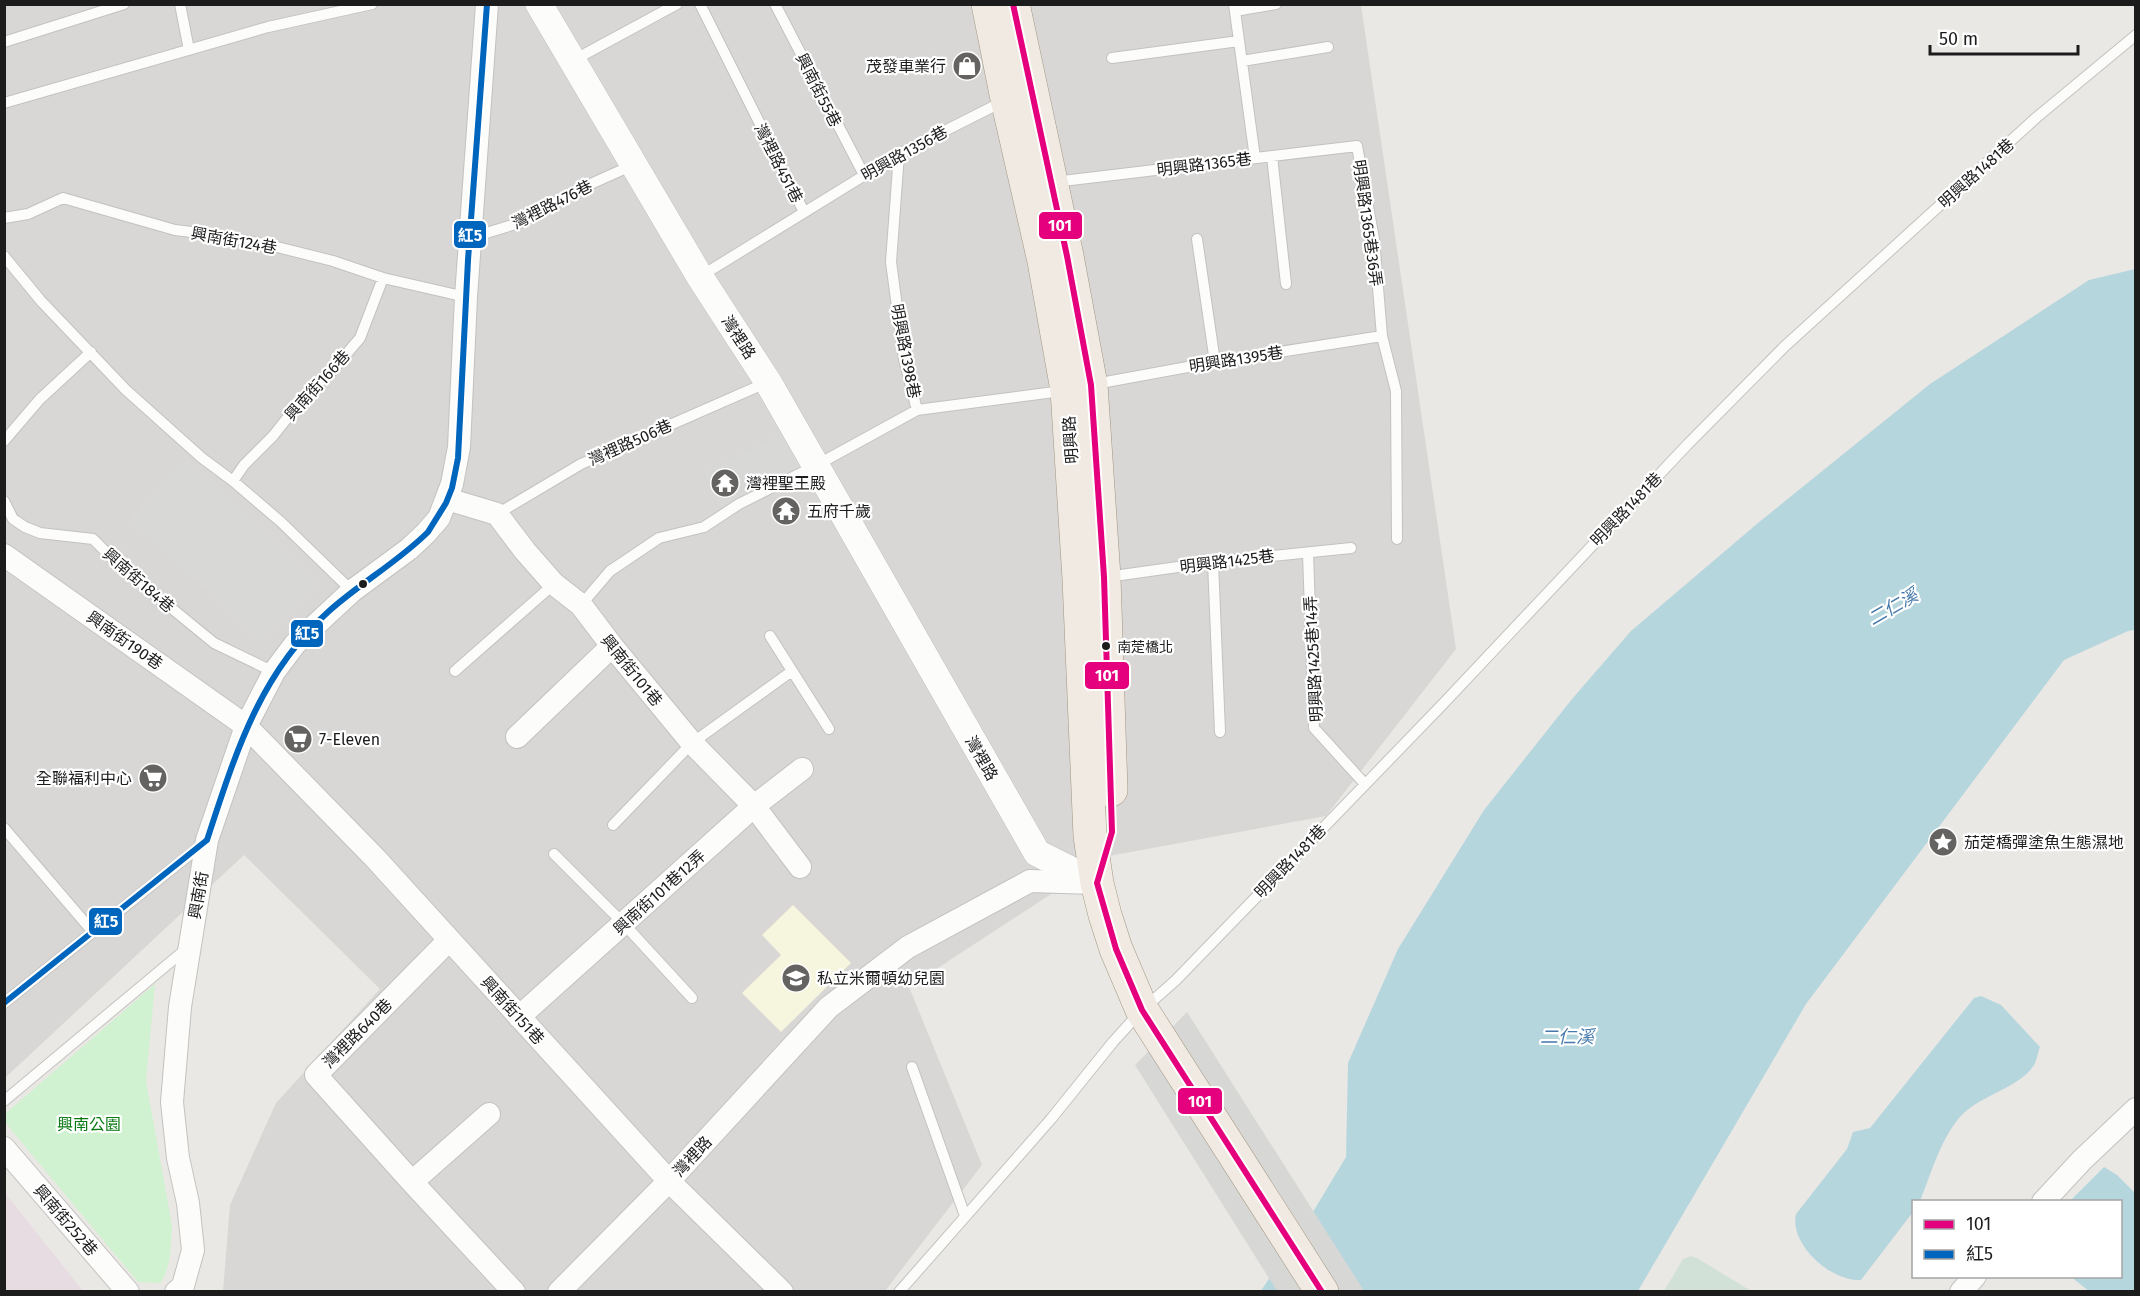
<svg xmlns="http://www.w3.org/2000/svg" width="2140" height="1296" font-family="'Fira Sans','Noto Sans TC',sans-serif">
<rect width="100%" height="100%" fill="#eae8e4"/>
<path fill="#d9d7d5" d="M 5,5 L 1361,5 L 1456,649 L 1326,816 L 1109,856 L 909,987 L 982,1165 L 885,1291 L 223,1291 L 230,1205 L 276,1103 L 380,989 L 244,855 L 5,1078 Z"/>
<path fill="#e8dce3" d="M 4,1193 L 5,1193 L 83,1291 L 5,1291 Z"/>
<path fill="#f6f5dd" d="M 793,905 L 851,963 L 781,1032 L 742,993 L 781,955 L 762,935 Z"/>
<path fill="#d8d8d6" d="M 789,431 L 806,465 L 721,507 L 704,472 Z
M 187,459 L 317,583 L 261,642 L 130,518 Z"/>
<path fill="#d1e1d8" d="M 1691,1256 L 1697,1258 L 1751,1291 L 1664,1291 L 1683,1259 Z"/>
<path fill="#d0f2d0" d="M 155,984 L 146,1081 L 172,1226 C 171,1244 171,1269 160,1283 L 138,1282 L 4,1121 L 5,1114 Z"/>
<path fill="#b6d6de" d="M 2135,269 L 2135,630 L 2128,631 L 2064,660 L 1806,1004 L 1638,1291 L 1260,1292 L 1302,1230 L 1346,1157 L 1348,1063 L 1398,949 L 1484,810 L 1572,699 L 1631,631 L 1758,523 L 1930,384 L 2089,280 Z
M 1981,996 L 2001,1005 L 2040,1047 C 2038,1052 2037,1060 2034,1065 C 2019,1089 1980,1094 1959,1118 C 1940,1141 1931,1174 1920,1201 L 1914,1202 L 1913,1212 L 1861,1280 C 1832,1282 1789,1245 1796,1214 L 1847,1149 L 1853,1132 L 1870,1128 L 1974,998 Z
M 2104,1167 L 2117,1175 L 2135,1193 L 2135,1291 L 2089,1291 L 2071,1277 L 2120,1276 L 2120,1202 L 2070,1201 Z"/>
<path fill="#d7d7d5" d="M 1187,1012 L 1364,1291 L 1277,1291 L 1135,1065 Z"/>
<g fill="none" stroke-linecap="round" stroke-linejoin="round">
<g stroke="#c3c2c0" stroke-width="12">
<path id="service" d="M 180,4 L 189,50
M 700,4 L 804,212
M 775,4 L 864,175
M 1234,4 L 1255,158
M 1235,11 L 1276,4
M 4,42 L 124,4
M 1112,58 L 1239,41
M 572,61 L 677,4
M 1242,61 L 1328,47
M 4,103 L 268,27 L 372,4
M 899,154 L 891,262 L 904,359 L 917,410
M 1272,156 L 1286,284
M 1054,182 L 1357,146 L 1374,239 L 1382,336 L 1396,391 L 1397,539
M 4,218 L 28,214 L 63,198 L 175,230 L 224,236 L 277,247 L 333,261 L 383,278 L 466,297
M 470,238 L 522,222 L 575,191 L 633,165
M 1197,239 L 1215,362
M 4,256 L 41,301 L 126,390 L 202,458 L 233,481 L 281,522 L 352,591
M 701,276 L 899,154 L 1004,101
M 1095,384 L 1215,362 L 1382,336
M 4,441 L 40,399 L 91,352
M 233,481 L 244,465 L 273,436 L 307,393 L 332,371 L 360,338 L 383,278
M 4,501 L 13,519 L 25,527 L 40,533 L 93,539 L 120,566 L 214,643 L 274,672
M 497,514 L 581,464 L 768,382
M 1308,553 L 1314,728 L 1364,783
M 1213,562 L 1220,732
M 1107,577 L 1213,562 L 1351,548
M 581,605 L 610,571 L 659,538 L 704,527 L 739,504 L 815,466 L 917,410 L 1062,391
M 770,636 L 829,729
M 455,671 L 554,584
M 613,825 L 692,743 L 792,671
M 4,828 L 93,932
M 554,854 L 624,924 L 692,998
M 4,1003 L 203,844
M 912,1067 L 965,1216
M 4,1101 L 186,949
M 899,1292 L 1051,1119 L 1113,1042 L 1142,1010 L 1176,980 L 1442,705 L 1687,445 L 1784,347 L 2037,117 L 2136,35"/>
</g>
<g stroke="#c3c2c0" stroke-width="24">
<path id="minor" d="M 447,499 L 497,514 L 525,551 L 554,584 L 581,605 L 612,646 L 692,743 L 754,806 L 800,867
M 4,555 L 246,726 L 375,858 L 669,1181 L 782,1292
M 517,737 L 612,646
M 449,940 L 316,1075 L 412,1182 L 514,1292
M 519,1017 L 754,806 L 802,769
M 4,1148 L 128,1292
M 412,1182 L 489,1114
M 2043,1202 L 2082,1160 L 2136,1109
M 176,1292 L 183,1286 L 193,1250 L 188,1203 L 178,1158 L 172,1102 L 180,1007 L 207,840 L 246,726 L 274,672 L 295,644 L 352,591 L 409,549 L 426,533 L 439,518 L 452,484 L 459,447 L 466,297 L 487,4
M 559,1292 L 669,1181 L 829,1007 L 908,947 L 1030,881 L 1094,883
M 1961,1292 L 1975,1276"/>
</g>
<g stroke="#c3c2c0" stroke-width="28">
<path id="tertiary" d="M 539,4 L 700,277 L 768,382 L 1037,853 L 1097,883"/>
</g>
<g stroke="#a09681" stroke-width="34">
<path id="primary" d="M 988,4 L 1007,99 L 1044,261 L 1067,390 L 1079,579 L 1090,836 L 1097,883 L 1105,915 L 1116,949 L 1142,1010 L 1322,1292
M 1013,4 L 1067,256 L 1091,385 L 1104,577 L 1111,790"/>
</g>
<use href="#service" stroke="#fcfcfb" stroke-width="10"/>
<use href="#minor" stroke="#fcfcfb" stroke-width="22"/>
<use href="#tertiary" stroke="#fcfcfb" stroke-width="27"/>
<use href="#primary" stroke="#f0eae2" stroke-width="33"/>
<g stroke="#fff" stroke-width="10">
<path id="bus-1" d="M 1013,4 L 1067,256 L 1091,385 L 1104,577 L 1112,832 L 1097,883 L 1116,949 L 1142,1010 L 1322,1292"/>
</g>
<g stroke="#fff" stroke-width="10">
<path id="bus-2" d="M 207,840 C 235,755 259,674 328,612 C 360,583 398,562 428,532 L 446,503 L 452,488 L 458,458 L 468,260 L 487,4
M 4,1003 L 207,840"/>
</g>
<use href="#bus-1" stroke="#e5007d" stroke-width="6"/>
<use href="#bus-2" stroke="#0065bd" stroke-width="6"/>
</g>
<defs>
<g id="shop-disc" transform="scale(1.5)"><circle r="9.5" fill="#646362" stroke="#fff"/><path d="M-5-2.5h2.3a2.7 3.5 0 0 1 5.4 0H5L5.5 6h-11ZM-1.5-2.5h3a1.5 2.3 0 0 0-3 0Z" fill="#fff"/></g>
<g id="temple-disc" transform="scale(1.5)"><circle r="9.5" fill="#646362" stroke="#fff"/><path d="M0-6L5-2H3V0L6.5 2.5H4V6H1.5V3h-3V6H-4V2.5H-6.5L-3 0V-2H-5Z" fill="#fff"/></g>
<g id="supermarket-disc" transform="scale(1.5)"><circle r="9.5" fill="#646362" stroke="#fff"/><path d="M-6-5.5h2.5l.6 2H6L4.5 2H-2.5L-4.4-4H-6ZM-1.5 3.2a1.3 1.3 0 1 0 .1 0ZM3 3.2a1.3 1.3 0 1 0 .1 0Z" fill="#fff"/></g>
<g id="sight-disc" transform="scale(1.5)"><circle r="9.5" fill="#646362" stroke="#fff"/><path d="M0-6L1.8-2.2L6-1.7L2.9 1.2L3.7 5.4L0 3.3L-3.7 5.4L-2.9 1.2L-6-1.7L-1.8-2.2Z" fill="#fff"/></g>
<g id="school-disc" transform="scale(1.5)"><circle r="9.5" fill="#646362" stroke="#fff"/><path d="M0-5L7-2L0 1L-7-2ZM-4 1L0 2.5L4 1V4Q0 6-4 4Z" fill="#fff"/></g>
</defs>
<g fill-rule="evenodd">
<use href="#shop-disc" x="967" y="66"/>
<use href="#temple-disc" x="725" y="483"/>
<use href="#temple-disc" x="786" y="511"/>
<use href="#supermarket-disc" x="298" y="739"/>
<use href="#supermarket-disc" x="153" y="778"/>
<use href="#sight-disc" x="1943" y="842"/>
<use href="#school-disc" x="796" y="978"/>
</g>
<g fill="#1c1c1c" stroke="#fff" stroke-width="2">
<circle cx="363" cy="584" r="5"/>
<circle cx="1106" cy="646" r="5"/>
</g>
<g text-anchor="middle" stroke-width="4.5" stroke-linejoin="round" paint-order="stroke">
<g font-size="14" fill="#1c1c1c" stroke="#fff" text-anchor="start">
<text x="1117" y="652">南萣橋北</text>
</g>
<g font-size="16" fill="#1c1c1c" stroke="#fff" text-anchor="start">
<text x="946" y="72" text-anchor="end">茂發車業行</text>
<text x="746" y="489">灣裡聖王殿</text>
<text x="807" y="517">五府千歲</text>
<text x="319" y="745">7-Eleven</text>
<text x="132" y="784" text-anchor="end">全聯福利中心</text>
<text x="1964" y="848">茄萣橋彈塗魚生態濕地</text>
<text x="817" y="984">私立米爾頓幼兒園</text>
</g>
<g font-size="16" fill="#1c1c1c" stroke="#fff">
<text transform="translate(819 90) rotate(63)" y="6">興南街55巷</text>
<text transform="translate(904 153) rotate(-29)" y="6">明興路1356巷</text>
<text transform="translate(779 163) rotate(63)" y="6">灣裡路451巷</text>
<text transform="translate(1204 164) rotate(-7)" y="6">明興路1365巷</text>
<text transform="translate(1976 173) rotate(-42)" y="6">明興路1481巷</text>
<text transform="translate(552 204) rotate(-27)" y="6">灣裡路476巷</text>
<text transform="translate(1368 223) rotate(82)" y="6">明興路1365巷36弄</text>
<text transform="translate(234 240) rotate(10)" y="6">興南街124巷</text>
<text transform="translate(739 337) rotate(57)" y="6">灣裡路</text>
<text transform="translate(906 351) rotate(79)" y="6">明興路1398巷</text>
<text transform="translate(1236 359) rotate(-9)" y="6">明興路1395巷</text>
<text transform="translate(317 385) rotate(-48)" y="6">興南街166巷</text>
<text transform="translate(1070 440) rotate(-94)" y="6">明興路</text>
<text transform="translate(630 442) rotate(-24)" y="6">灣裡路506巷</text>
<text transform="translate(1626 509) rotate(-46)" y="6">明興路1481巷</text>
<text transform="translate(1227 561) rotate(-7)" y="6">明興路1425巷</text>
<text transform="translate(139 580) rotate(41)" y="6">興南街184巷</text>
<text transform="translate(125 640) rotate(35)" y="6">興南街190巷</text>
<text transform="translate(1313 659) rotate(-93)" y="6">明興路1425巷14弄</text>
<text transform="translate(632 670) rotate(51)" y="6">興南街101巷</text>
<text transform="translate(982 758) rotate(60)" y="6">灣裡路</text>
<text transform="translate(1290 861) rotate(-46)" y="6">明興路1481巷</text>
<text transform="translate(659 892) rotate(-42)" y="6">興南街101巷12弄</text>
<text transform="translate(198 895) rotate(-80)" y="6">興南街</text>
<text transform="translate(513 1010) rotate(48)" y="6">興南街151巷</text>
<text transform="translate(357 1033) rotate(-45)" y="6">灣裡路640巷</text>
<text transform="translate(692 1156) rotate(-47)" y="6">灣裡路</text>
<text transform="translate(66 1220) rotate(49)" y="6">興南街252巷</text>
</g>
<g font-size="16" fill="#097a12" stroke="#fff">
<text x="89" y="1130">興南公園</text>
</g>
<g font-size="18" font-style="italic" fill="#477aac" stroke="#fff">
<text transform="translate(1893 607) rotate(-30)" y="6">二仁溪</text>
<text x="1567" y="1043">二仁溪</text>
</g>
</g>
<g stroke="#fff" stroke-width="2">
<rect x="1038" y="211" width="45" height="29" rx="6" fill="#e5007d"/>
<rect x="453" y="220" width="34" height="29" rx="6" fill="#0065bd"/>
<rect x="290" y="619" width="34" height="29" rx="6" fill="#0065bd"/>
<rect x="1084" y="661" width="46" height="29" rx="6" fill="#e5007d"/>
<rect x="88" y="907" width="35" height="29" rx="6" fill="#0065bd"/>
<rect x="1177" y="1087" width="46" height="28" rx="6" fill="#e5007d"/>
</g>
<g font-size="16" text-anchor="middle" font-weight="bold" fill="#fff">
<text x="1060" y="231">101</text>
<text x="470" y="241">紅5</text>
<text x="307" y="639">紅5</text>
<text x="1107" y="681">101</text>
<text x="106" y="927">紅5</text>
<text x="1200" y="1107">101</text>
</g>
<rect width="2140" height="1296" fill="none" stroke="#1c1c1c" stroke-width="12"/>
<rect x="1912" y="1200" width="210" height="78" fill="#ffffff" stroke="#a4a4a4" stroke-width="1.5"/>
<rect x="1924" y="1220" width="30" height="9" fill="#e5007d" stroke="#a4a4a4" stroke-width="1.5"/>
<text x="1966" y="1230" font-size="18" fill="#1c1c1c">101</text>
<rect x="1924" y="1250" width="30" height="9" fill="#0065bd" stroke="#a4a4a4" stroke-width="1.5"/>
<text x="1966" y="1260" font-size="18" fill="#1c1c1c">紅5</text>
<path d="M1930 45v9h148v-9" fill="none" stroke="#1c1c1c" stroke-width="3"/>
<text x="1939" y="45" font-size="18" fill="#1c1c1c" stroke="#ffffff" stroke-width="4.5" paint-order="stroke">50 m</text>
</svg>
